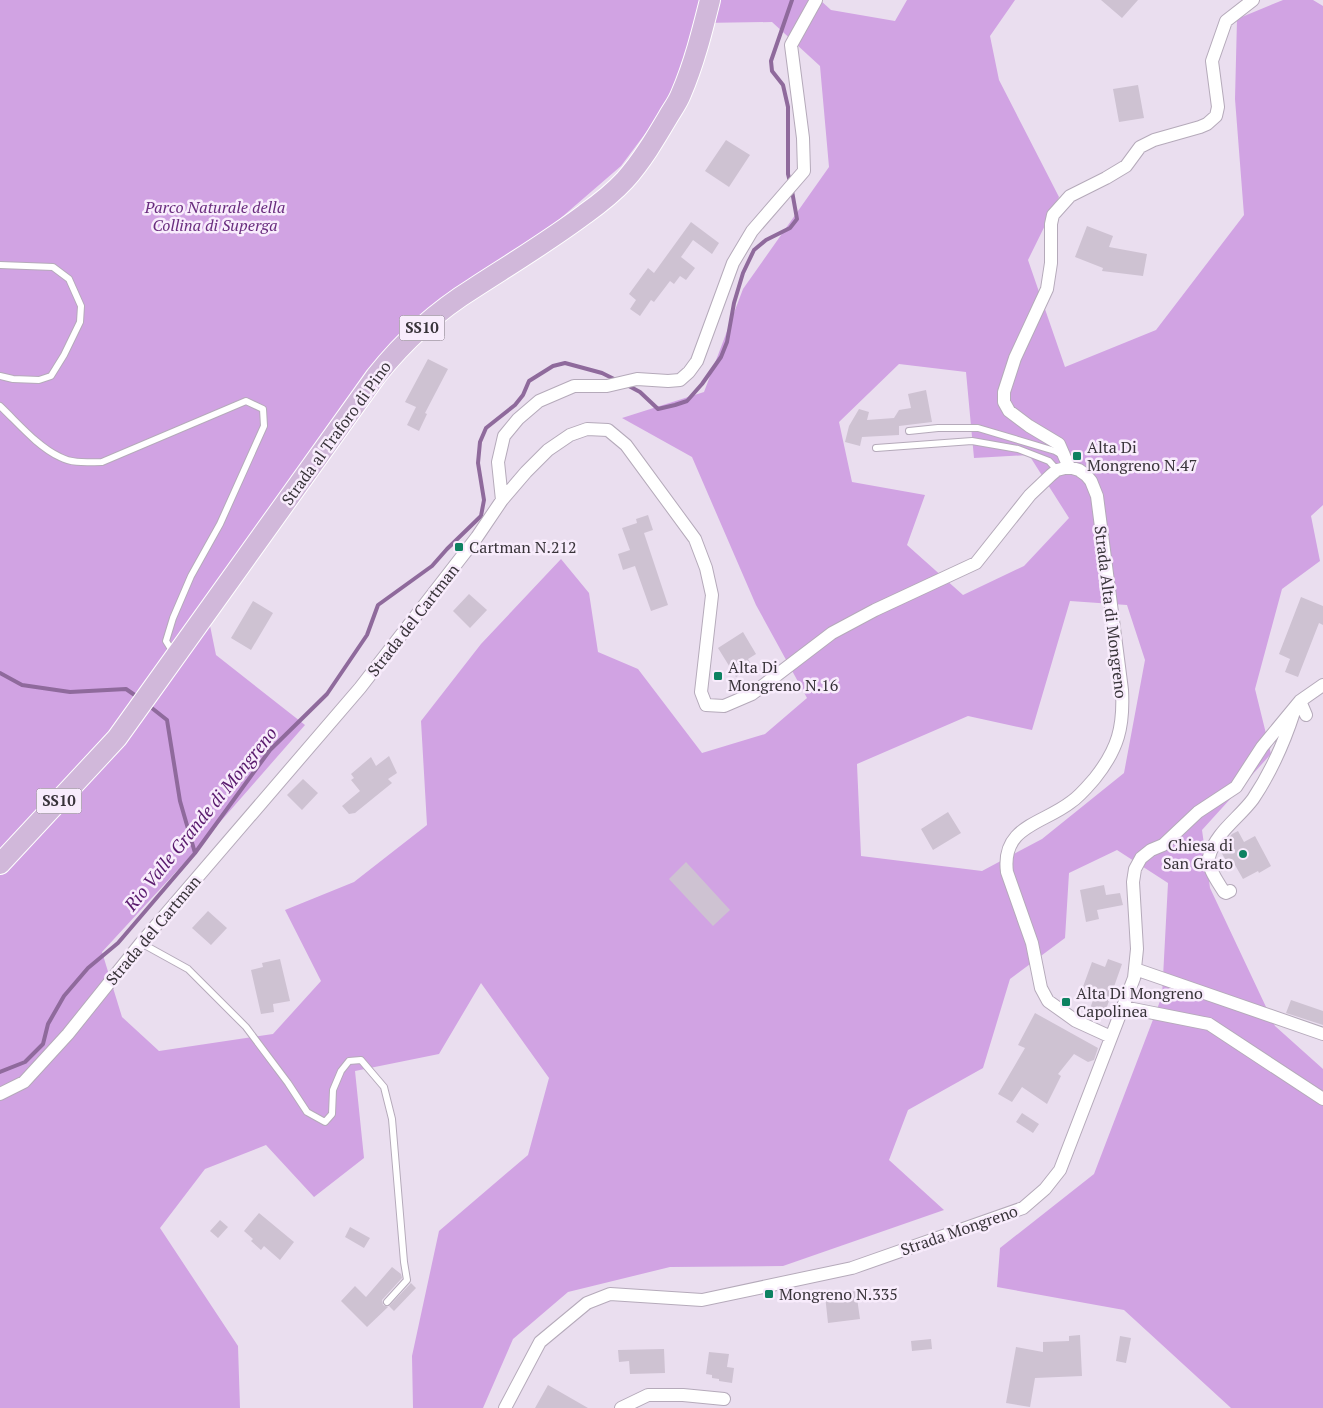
<svg xmlns="http://www.w3.org/2000/svg" width="1323" height="1408" font-family="'PT Serif',serif">
<rect width="100%" height="100%" fill="#eadeef"/>
<path fill="#d1a3e3" fill-rule="evenodd" d="M 0,0 L 820,0 L 831,10 L 895,21 L 907,0 L 1015,0 L 990,36 L 999,80 L 1059,197 L 1028,260 L 1065,367 L 1156,330 L 1244,215 L 1235,99 L 1237,19 L 1283,0 L 1313,0 L 1323,6 L 1323,505 L 1311,516 L 1320,561 L 1282,589 L 1255,689 L 1271,754 L 1202,830 L 1210,888 L 1275,1026 L 1323,1069 L 1323,1408 L 1231,1408 L 1124,1310 L 997,1287 L 1000,1248 L 1094,1174 L 1162,996 L 1168,883 L 1117,850 L 1069,873 L 1065,938 L 1010,979 L 983,1068 L 908,1110 L 889,1160 L 944,1210 L 783,1266 L 670,1267 L 568,1292 L 513,1339 L 483,1408 L 413,1408 L 412,1356 L 439,1231 L 528,1155 L 549,1078 L 481,983 L 439,1054 L 355,1071 L 364,1158 L 314,1197 L 266,1145 L 205,1169 L 160,1228 L 238,1346 L 240,1408 L 0,1408 ZM 772,22 L 820,66 L 829,167 L 743,289 L 704,392 L 622,418 L 692,457 L 756,605 L 807,698 L 765,734 L 702,753 L 638,669 L 598,652 L 589,593 L 561,559 L 481,644 L 421,721 L 427,825 L 354,882 L 285,910 L 321,981 L 273,1034 L 159,1051 L 122,1017 L 102,952 L 185,862 L 305,725 L 216,655 L 206,606 L 386,349 L 488,271 L 555,223 L 621,166 L 683,83 L 701,23 ZM 899,364 L 966,372 L 974,458 L 1029,455 L 1069,518 L 1024,566 L 963,595 L 907,545 L 925,495 L 852,482 L 839,422 ZM 1070,601 L 1127,605 L 1145,660 L 1124,773 L 1042,839 L 982,871 L 861,856 L 857,764 L 968,716 L 1032,730 Z"/>
<g fill="none" stroke-linecap="round" stroke-linejoin="round">
<path stroke="#8f6a9c" stroke-width="4" d="M 790,182 L 788,174 L 788,107 L 783,85 L 772,71 L 771,61 L 792,0
M 627,385 L 640,392 L 658,409 L 675,405 L 687,401 L 702,384 L 721,357 L 727,342 L 734,303 L 743,273 L 754,250 L 766,240 L 790,228 L 797,219 L 792,191
M 0,673 L 22,685 L 70,692 L 126,689 L 139,698
M 148,705 L 167,720 L 180,801 L 195,853
M 0,1072 L 25,1062 L 43,1044 L 48,1024 L 64,996 L 88,968 L 118,943 L 195,853 L 270,750 L 327,694 L 367,635 L 378,605 L 432,566 L 447,549 L 481,516 L 484,500 L 478,463 L 480,442 L 486,428 L 515,405 L 523,395 L 529,381 L 553,366 L 565,363 L 602,373 L 616,380"/>
</g>
<path fill="#cec2d2" d="M 1101,0 L 1138,0 L 1122,18 Z
M 1138,85 L 1144,118 L 1119,122 L 1113,89 Z
M 726,140 L 750,155 L 729,187 L 705,171 Z
M 691,222 L 719,243 L 712,254 L 693,240 L 681,257 L 695,268 L 686,280 L 680,276 L 674,284 L 670,281 L 654,302 L 651,300 L 640,316 L 630,309 L 636,300 L 629,294 L 648,268 L 654,273 Z
M 1087,226 L 1113,236 L 1109,247 L 1147,254 L 1143,276 L 1102,271 L 1103,268 L 1075,257 Z
M 428,359 L 448,369 L 425,413 L 427,414 L 419,431 L 407,425 L 416,407 L 405,402 Z
M 926,390 L 932,422 L 899,426 L 899,435 L 862,437 L 860,446 L 845,442 L 849,426 L 859,409 L 869,412 L 867,420 L 894,418 L 899,410 L 911,408 L 908,394 Z
M 648,515 L 653,530 L 644,533 L 668,605 L 651,611 L 635,566 L 623,570 L 618,554 L 630,550 L 622,528 L 637,523 L 636,519 Z
M 469,594 L 487,610 L 470,628 L 453,611 Z
M 1301,597 L 1323,606 L 1323,625 L 1319,623 L 1298,677 L 1285,672 L 1290,659 L 1279,654 Z
M 253,601 L 273,613 L 251,650 L 231,638 Z
M 743,632 L 756,654 L 748,659 L 753,667 L 736,677 L 718,648 Z
M 389,756 L 397,773 L 388,779 L 392,783 L 355,813 L 349,814 L 342,806 L 360,791 L 351,780 L 354,778 L 351,774 L 371,757 L 376,766 Z
M 303,779 L 318,793 L 302,810 L 287,795 Z
M 948,812 L 961,833 L 933,850 L 921,829 Z
M 1238,831 L 1244,842 L 1255,836 L 1271,866 L 1259,873 L 1258,871 L 1243,879 L 1235,865 L 1221,872 L 1217,863 L 1225,859 L 1220,850 L 1223,845 L 1232,834 Z
M 686,862 L 730,910 L 713,926 L 669,879 Z
M 1104,885 L 1106,895 L 1120,893 L 1123,905 L 1097,910 L 1099,919 L 1086,922 L 1080,890 Z
M 208,911 L 227,928 L 211,945 L 192,928 Z
M 280,959 L 290,1001 L 273,1004 L 274,1012 L 261,1014 L 251,970 L 263,967 L 262,963 Z
M 1108,959 L 1122,964 L 1104,1015 L 1090,1009 L 1093,1000 L 1080,995 L 1092,962 L 1105,967 Z
M 1291,1000 L 1323,1011 L 1323,1025 L 1286,1013 Z
M 1035,1013 L 1098,1048 L 1094,1060 L 1088,1062 L 1074,1054 L 1058,1074 L 1061,1076 L 1047,1104 L 1022,1087 L 1012,1102 L 998,1094 L 1025,1048 L 1018,1045 Z
M 1022,1113 L 1039,1124 L 1033,1133 L 1016,1122 Z
M 259,1213 L 294,1242 L 280,1260 L 264,1246 L 261,1250 L 251,1241 L 253,1239 L 244,1231 Z
M 220,1220 L 228,1227 L 218,1238 L 210,1231 Z
M 350,1227 L 370,1238 L 364,1248 L 345,1237 Z
M 392,1267 L 401,1274 L 402,1278 L 382,1300 L 383,1305 L 388,1307 L 367,1327 L 341,1301 L 355,1286 L 366,1297 Z
M 411,1283 L 416,1288 L 394,1311 L 389,1306 Z
M 856,1291 L 860,1319 L 828,1323 L 825,1295 Z
M 1080,1335 L 1082,1376 L 1035,1378 L 1030,1407 L 1006,1403 L 1016,1347 L 1043,1352 L 1043,1342 L 1069,1341 L 1069,1336 Z
M 1120,1336 L 1131,1338 L 1126,1363 L 1116,1361 Z
M 931,1339 L 932,1349 L 912,1351 L 911,1341 Z
M 664,1349 L 665,1373 L 630,1374 L 629,1361 L 619,1362 L 618,1350 Z
M 709,1352 L 729,1354 L 727,1367 L 734,1368 L 732,1383 L 719,1381 L 719,1379 L 712,1378 L 712,1375 L 706,1374 Z
M 548,1385 L 588,1408 L 535,1408 Z"/>
<g fill="none" stroke-linecap="round" stroke-linejoin="round">
<g stroke="#b5aaba" stroke-width="8">
<path id="service" d="M 0,265 L 53,267 L 69,279 L 81,306 L 80,322 L 64,355 L 51,376 L 39,380 L 13,379 L 0,376
M 0,406 C 18,423 38,447 60,457 C 73,464 88,462 102,462 L 246,401 L 263,409 L 264,426 L 220,524 L 191,576 L 173,618 L 166,641 L 174,654
M 909,431 L 938,428 L 978,428 L 1055,451 L 1062,455
M 876,448 L 972,441 L 1018,449 L 1049,461 L 1057,470
M 141,943 L 188,969 L 246,1027 L 288,1083 L 307,1112 L 325,1122 L 332,1114 L 333,1090 L 341,1071 L 349,1061 L 361,1060 L 384,1087 L 392,1119 L 404,1262 L 407,1280 L 387,1302"/>
</g>
<g stroke="#b5aaba" stroke-width="14">
<path id="minor" d="M 1069,467 L 1059,444 L 1029,426 L 1009,411 L 1004,402 L 1004,392 L 1015,358 L 1047,289 L 1051,263 L 1051,224 L 1053,215 L 1070,196 L 1106,178 L 1126,166 L 1140,147 L 1154,140 L 1200,127 L 1207,124 L 1216,116 L 1218,107 L 1212,61 L 1226,21 L 1253,0
M 502,500 L 498,462 L 504,436 L 518,419 L 539,401 L 574,386 L 607,386 L 637,379 L 668,381 L 680,380 L 689,372 L 697,361 L 733,263 L 752,231 L 804,171 L 803,138 L 791,45 L 816,0
M 1300,701 L 1306,715
M 1230,891 L 1226,893 L 1224,892 C 1218,882 1207,868 1209,857 C 1215,833 1239,818 1253,799 C 1271,772 1284,743 1294,712
M 1135,969 L 1323,1034
M 1123,1007 L 1209,1024 L 1323,1099
M 0,1094 L 24,1082 L 68,1034 L 141,943 L 360,688 L 477,537 L 502,500 L 526,472 L 548,450 L 570,435 L 587,429 L 608,430 L 626,445 L 695,539 L 706,568 L 712,595 L 701,692 L 706,705 L 724,706 L 752,694 L 832,633 L 875,610 L 976,563 L 1030,495 L 1051,475 L 1057,470 L 1069,467 L 1079,470 L 1086,475 L 1091,481 L 1097,496 L 1122,690 C 1124,727 1118,749 1095,778 C 1088,786 1080,796 1071,802 C 1043,824 1001,826 1007,872 L 1032,943 L 1041,988 L 1048,1001 L 1076,1021 L 1111,1037
M 505,1408 L 540,1342 L 587,1303 L 610,1294 L 702,1300 L 852,1268 L 1023,1208 L 1045,1189 L 1060,1170 L 1134,978 L 1137,949 L 1133,882 L 1135,869 L 1141,858 L 1151,850 L 1163,845 L 1198,812 L 1236,787 L 1262,747 L 1300,701 L 1323,685
M 621,1408 L 648,1395 L 683,1395 L 724,1399"/>
</g>
<g stroke="#fff" stroke-width="22">
<path id="primary" d="M 0,864 L 117,738 L 376,376 C 403,342 437,311 474,288 C 511,264 549,241 585,214 C 599,204 613,193 625,180 C 642,161 655,139 668,117 C 672,110 678,102 681,94 C 694,64 702,32 710,0"/>
</g>
<use href="#service" stroke="#fff" stroke-width="6"/>
<use href="#minor" stroke="#fff" stroke-width="12"/>
<use href="#primary" stroke="#d1b8da" stroke-width="20"/>
</g>
<g fill="#0d8261" stroke="#f8ecfc" stroke-width="2">
<rect x="1072" y="451" width="10" height="10" rx="2.5"/>
<rect x="454" y="542" width="10" height="10" rx="2.5"/>
<rect x="713" y="671" width="10" height="10" rx="2.5"/>
<circle cx="1243" cy="854" r="5"/>
<rect x="1061" y="997" width="10" height="10" rx="2.5"/>
<rect x="764" y="1289" width="10" height="10" rx="2.5"/>
</g>
<g text-anchor="middle" stroke-width="5" stroke-linejoin="round" paint-order="stroke">
<g fill="#f8ecfc" stroke="#726a74" stroke-width="1">
<rect x="399.5" y="315.5" width="45" height="25" rx="4"/>
<rect x="36.5" y="788.5" width="45" height="25" rx="4"/>
</g>
<g font-size="15" font-weight="bold" fill="#383339">
<text x="422" y="333">SS10</text>
<text x="59" y="806">SS10</text>
</g>
<g font-size="16" font-style="italic" fill="#692c7e" stroke="#f8ecfc">
<text x="215" y="213">Parco Naturale della<tspan x="215" dy="18">Collina di Superga</tspan></text>
</g>
<g font-size="16" fill="#383339" stroke="#f8ecfc">
<text transform="translate(336 433) rotate(-54)" y="6">Strada al Traforo di Pino</text>
<text transform="translate(1111 612) rotate(83)" y="6">Strada Alta di Mongreno</text>
<text transform="translate(413 620) rotate(-52)" y="6">Strada del Cartman</text>
<text transform="translate(153 930) rotate(-50)" y="6">Strada del Cartman</text>
<text transform="translate(959 1230) rotate(-19)" y="6">Strada Mongreno</text>
</g>
<g font-size="16" fill="#383339" stroke="#f8ecfc" text-anchor="start">
<text x="1087" y="453">Alta Di<tspan x="1087" dy="18">Mongreno N.47</tspan></text>
<text x="469" y="553">Cartman N.212</text>
<text x="728" y="673">Alta Di<tspan x="728" dy="18">Mongreno N.16</tspan></text>
<text x="1233" y="851" text-anchor="end">Chiesa di<tspan x="1233" dy="18">San Grato</tspan></text>
<text x="1076" y="999">Alta Di Mongreno<tspan x="1076" dy="18">Capolinea</tspan></text>
<text x="779" y="1300">Mongreno N.335</text>
</g>
<g font-size="18" font-style="italic" fill="#58196c" stroke="#f8ecfc">
<text transform="translate(201 819) rotate(-51)" y="6">Rio Valle Grande di Mongreno</text>
</g>
</g>
</svg>
